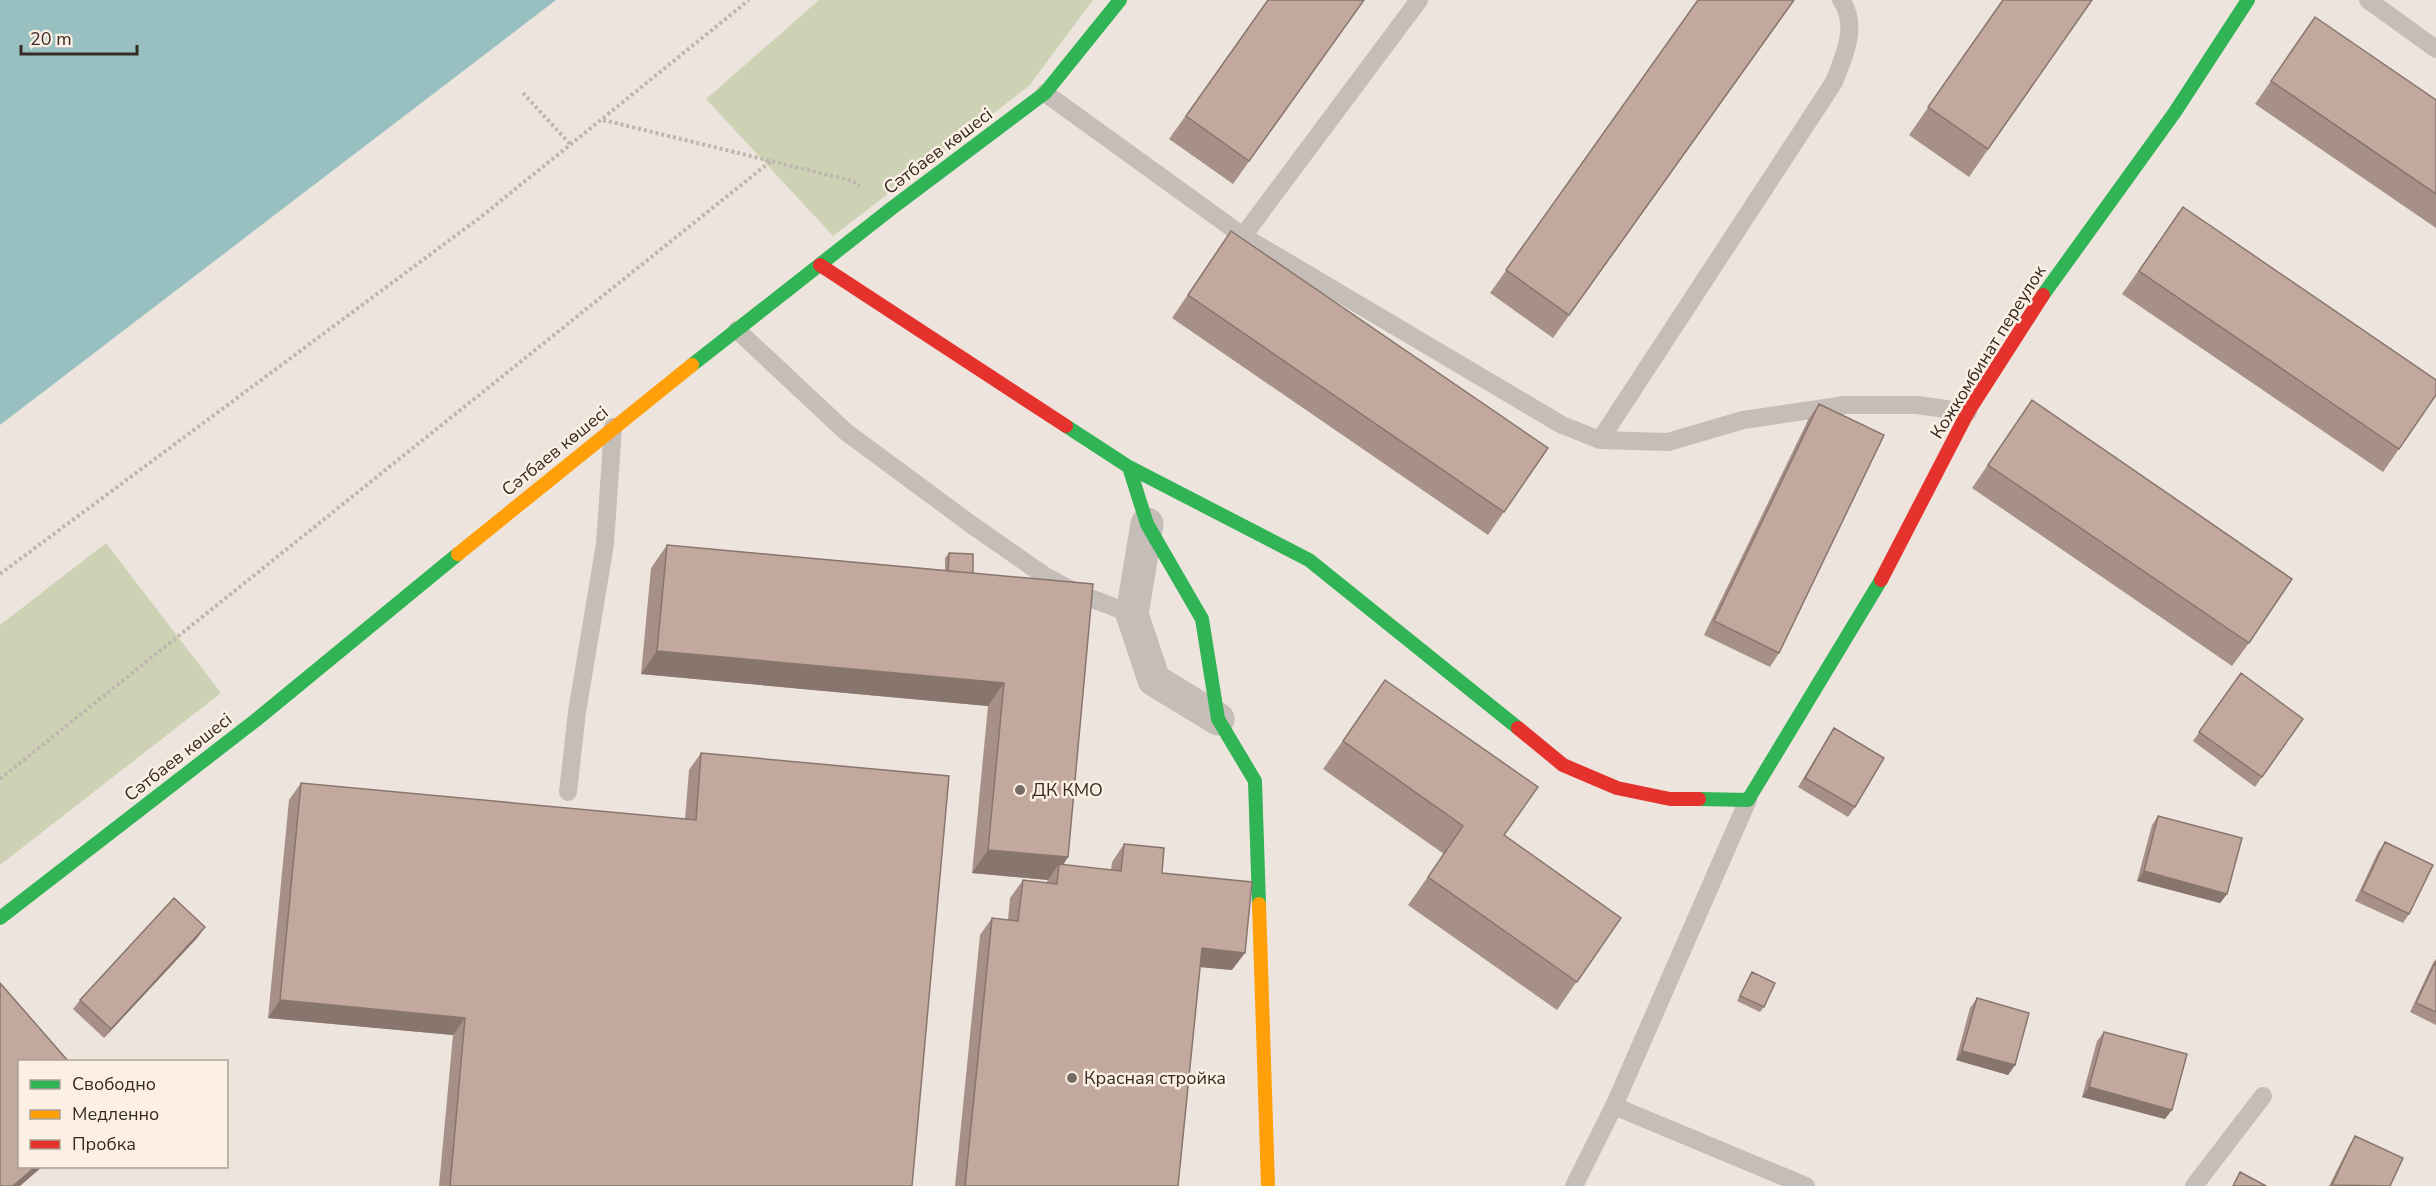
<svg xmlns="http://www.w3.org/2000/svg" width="2436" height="1186" font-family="'Nunito Sans',sans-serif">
<rect width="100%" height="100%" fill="#ede5dd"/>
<path fill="#ced2b5" d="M 819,0 L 1093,0 L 1029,86 L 833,236 L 706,99 Z
M 106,543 L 221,693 L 0,865 L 0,625 Z"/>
<path fill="#98c0c0" d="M 0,0 L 556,0 L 0,425 Z"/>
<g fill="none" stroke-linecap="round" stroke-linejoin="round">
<path stroke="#beb6af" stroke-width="4" stroke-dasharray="3 3" stroke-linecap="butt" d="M 523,93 L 570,144
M 603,120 L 853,181 L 860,186
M 0,574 L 482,216 L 749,0
M 0,779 L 771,161"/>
<path stroke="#c5bdb7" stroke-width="18" d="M 2368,0 L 2436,49
M 1045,93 L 1243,236 L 1562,425 L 1600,440 L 1668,442 L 1743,420 L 1845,405 L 1917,405 L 1968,412
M 1243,236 L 1419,0
M 737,330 L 846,432 L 972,525 L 1045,576 L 1077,593 L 1132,614
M 1600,440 L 1834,82 C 1844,56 1859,26 1841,0
M 568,792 L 577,712 L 605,544 L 613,427
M 1614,1106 L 1806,1186
M 1574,1186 L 1614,1106 L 1748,800
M 2194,1186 L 2263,1096"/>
<path stroke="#c5bdb7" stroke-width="33" d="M 1147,524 L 1132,614 L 1154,680 L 1218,719"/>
<path stroke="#30b455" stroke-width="14" d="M 2043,295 L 2175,112 L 2248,0
M 692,365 L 892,208 L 1045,93 L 1120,0
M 1066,426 L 1129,467 L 1147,524 L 1202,619 L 1218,719 L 1255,781 L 1259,904
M 1129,467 L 1309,560 L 1518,728
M 1699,799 L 1748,800 L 1881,580
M 0,918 L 256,720 L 458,554"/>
<path stroke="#ff9f0a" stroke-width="14" d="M 458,554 L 692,365
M 1259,904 L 1268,1186"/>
<path stroke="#e5322d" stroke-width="14" d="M 820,265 L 1066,426
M 1881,580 L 1968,412 L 2043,295
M 1518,728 L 1563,765 L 1617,788 L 1670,799 L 1699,799"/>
</g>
<path fill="#a79087" d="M 1268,0 L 1364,0 L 1233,184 L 1169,139 Z
M 1698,0 L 1794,0 L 1553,338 L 1490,293 Z
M 2003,0 L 2092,0 L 1969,177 L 1909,135 Z
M 2315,17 L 2436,100 L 2436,228 L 2255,104 Z
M 2183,207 L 2399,449 L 2383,472 L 2122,294 Z
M 1231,231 L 1548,448 L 1488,535 L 1172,318 Z
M 2032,400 L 2249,643 L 2232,666 L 1972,488 Z
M 1819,404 L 1779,653 L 1770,667 L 1704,635 L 1809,418 Z
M 667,545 L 945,570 L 945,558 L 949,553 L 973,573 L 1068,857 L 1063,865 L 1111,870 L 1112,862 L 1124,844 L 1162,873 L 1232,970 L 1200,967 L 1178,1186 L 955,1186 L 980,935 L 992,918 L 1008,920 L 1010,898 L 1023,880 L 1046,883 L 1048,880 L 972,873 L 988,706 L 641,674 L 651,568 Z
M 2241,673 L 2303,719 L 2255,787 L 2193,741 Z
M 1385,680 L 1504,835 L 1621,918 L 1557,1010 L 1408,905 L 1444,854 L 1323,769 Z
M 1834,728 L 1855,807 L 1848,817 L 1798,787 L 1828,737 Z
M 701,753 L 912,1186 L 439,1186 L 453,1035 L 268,1018 L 289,800 L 301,783 L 685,819 L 689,770 Z
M 2158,816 L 2227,894 L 2220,903 L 2137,881 L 2152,825 Z
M 2385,842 L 2409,914 L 2403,923 L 2355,901 L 2378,852 Z
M 198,937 L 104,1038 L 73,1009 L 80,1000 Z
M 2436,959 L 2436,1025 L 2410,1012 L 2433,963 Z
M 1752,972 L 1764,1007 L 1760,1012 L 1737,1001 L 1749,977 Z
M 1977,998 L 2015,1065 L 2008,1075 L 1956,1060 L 1970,1008 Z
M 2104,1032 L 2165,1119 L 2082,1097 L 2097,1041 Z
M 2355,1136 L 2390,1186 L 2329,1186 L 2349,1146 Z"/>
<path fill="#88766e" d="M 657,651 L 1004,683 L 988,706 L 641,674 Z
M 988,850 L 1068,857 L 1058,872 L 1059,864 L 1048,880 L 972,873 Z
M 2144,871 L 2227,894 L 2220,903 L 2137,881 Z
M 205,927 L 198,937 L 104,1038 L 111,1029 Z
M 1202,948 L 1245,953 L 1232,970 L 1189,966 Z
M 280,1000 L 465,1018 L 453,1035 L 268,1018 Z
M 1962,1051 L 2015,1065 L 2008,1075 L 1956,1060 Z
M 2089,1087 L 2172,1110 L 2165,1119 L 2082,1097 Z
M 35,1167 L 42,1167 L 20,1186 L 13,1186 Z"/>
<path fill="#c2a89d" stroke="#88766e" stroke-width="1.5" d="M 1268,0 L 1364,0 L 1249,161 L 1186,116 Z
M 1698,0 L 1794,0 L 1569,315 L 1506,270 Z
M 2003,0 L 2092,0 L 1988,149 L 1928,107 Z
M 2315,17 L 2436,100 L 2436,194 L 2271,81 Z
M 2183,207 L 2436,380 L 2436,395 L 2399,449 L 2139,271 Z
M 1231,231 L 1548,448 L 1504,512 L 1188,295 Z
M 2032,400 L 2292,579 L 2249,643 L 1988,465 Z
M 1819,404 L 1884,435 L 1779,653 L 1714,621 Z
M 667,545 L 1093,584 L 1068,857 L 988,850 L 1004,683 L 657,651 Z
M 949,553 L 973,554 L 973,573 L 948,571 Z
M 2241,673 L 2303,719 L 2262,777 L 2199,732 Z
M 1385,680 L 1538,787 L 1504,835 L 1621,918 L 1577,982 L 1428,877 L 1463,826 L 1343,741 Z
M 1834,728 L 1884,758 L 1855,807 L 1805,778 Z
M 701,753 L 949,776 L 912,1186 L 450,1186 L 465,1018 L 280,1000 L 301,783 L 696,820 Z
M 2158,816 L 2242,838 L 2227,894 L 2144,871 Z
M 2385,842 L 2433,865 L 2409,914 L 2362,891 Z
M 1124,844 L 1164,848 L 1162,873 L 1252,882 L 1245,953 L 1202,948 L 1178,1186 L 965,1186 L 992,918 L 1018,921 L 1023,880 L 1057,884 L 1059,864 L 1121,871 Z
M 174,898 L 205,927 L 111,1029 L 80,1000 Z
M 2436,961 L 2436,1012 L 2416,1003 Z
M 1752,972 L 1775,983 L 1764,1007 L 1740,996 Z
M 0,983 L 69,1062 L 20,1062 L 20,1167 L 35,1167 L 13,1186 L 0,1186 Z
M 1977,998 L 2029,1013 L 2015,1065 L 1962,1051 Z
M 2104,1032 L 2187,1054 L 2172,1110 L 2089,1087 Z
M 2355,1136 L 2403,1158 L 2390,1186 L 2332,1185 Z
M 2240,1172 L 2266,1186 L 2233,1186 Z"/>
<g fill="#766b65" stroke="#fbf0e3" stroke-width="2">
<circle cx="1020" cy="790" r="6"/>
<circle cx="1072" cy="1078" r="6"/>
</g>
<g text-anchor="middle" stroke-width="5" stroke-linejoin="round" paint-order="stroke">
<g font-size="18" fill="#362a25" stroke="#fbf0e3">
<text transform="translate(938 151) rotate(-37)" y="6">Сәтбаев көшесі</text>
<text transform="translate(1988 352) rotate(-58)" y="6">Кожкомбинат переулок</text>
<text transform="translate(555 451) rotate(-39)" y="6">Сәтбаев көшесі</text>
<text transform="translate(178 757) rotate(-38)" y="6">Сәтбаев көшесі</text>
</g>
<g font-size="18" fill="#362a25" stroke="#fbf0e3" text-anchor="start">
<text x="1032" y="796">ДК КМО</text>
<text x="1084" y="1084">Красная стройка</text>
</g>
</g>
<rect x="18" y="1060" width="210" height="108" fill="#fbf0e3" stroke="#aca197" stroke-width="1.5"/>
<rect x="30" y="1080" width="30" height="9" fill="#30b455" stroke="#aca197" stroke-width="1.5"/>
<text x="72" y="1090" font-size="18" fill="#362a25">Свободно</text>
<rect x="30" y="1110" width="30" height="9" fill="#ff9f0a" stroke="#aca197" stroke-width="1.5"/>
<text x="72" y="1120" font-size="18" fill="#362a25">Медленно</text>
<rect x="30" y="1140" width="30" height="9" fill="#e5322d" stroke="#aca197" stroke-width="1.5"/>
<text x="72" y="1150" font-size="18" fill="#362a25">Пробка</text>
<path d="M21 45v9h116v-9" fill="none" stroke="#362a25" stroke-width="3"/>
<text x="30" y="45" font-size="18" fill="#362a25" stroke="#fbf0e3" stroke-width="4.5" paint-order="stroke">20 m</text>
</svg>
